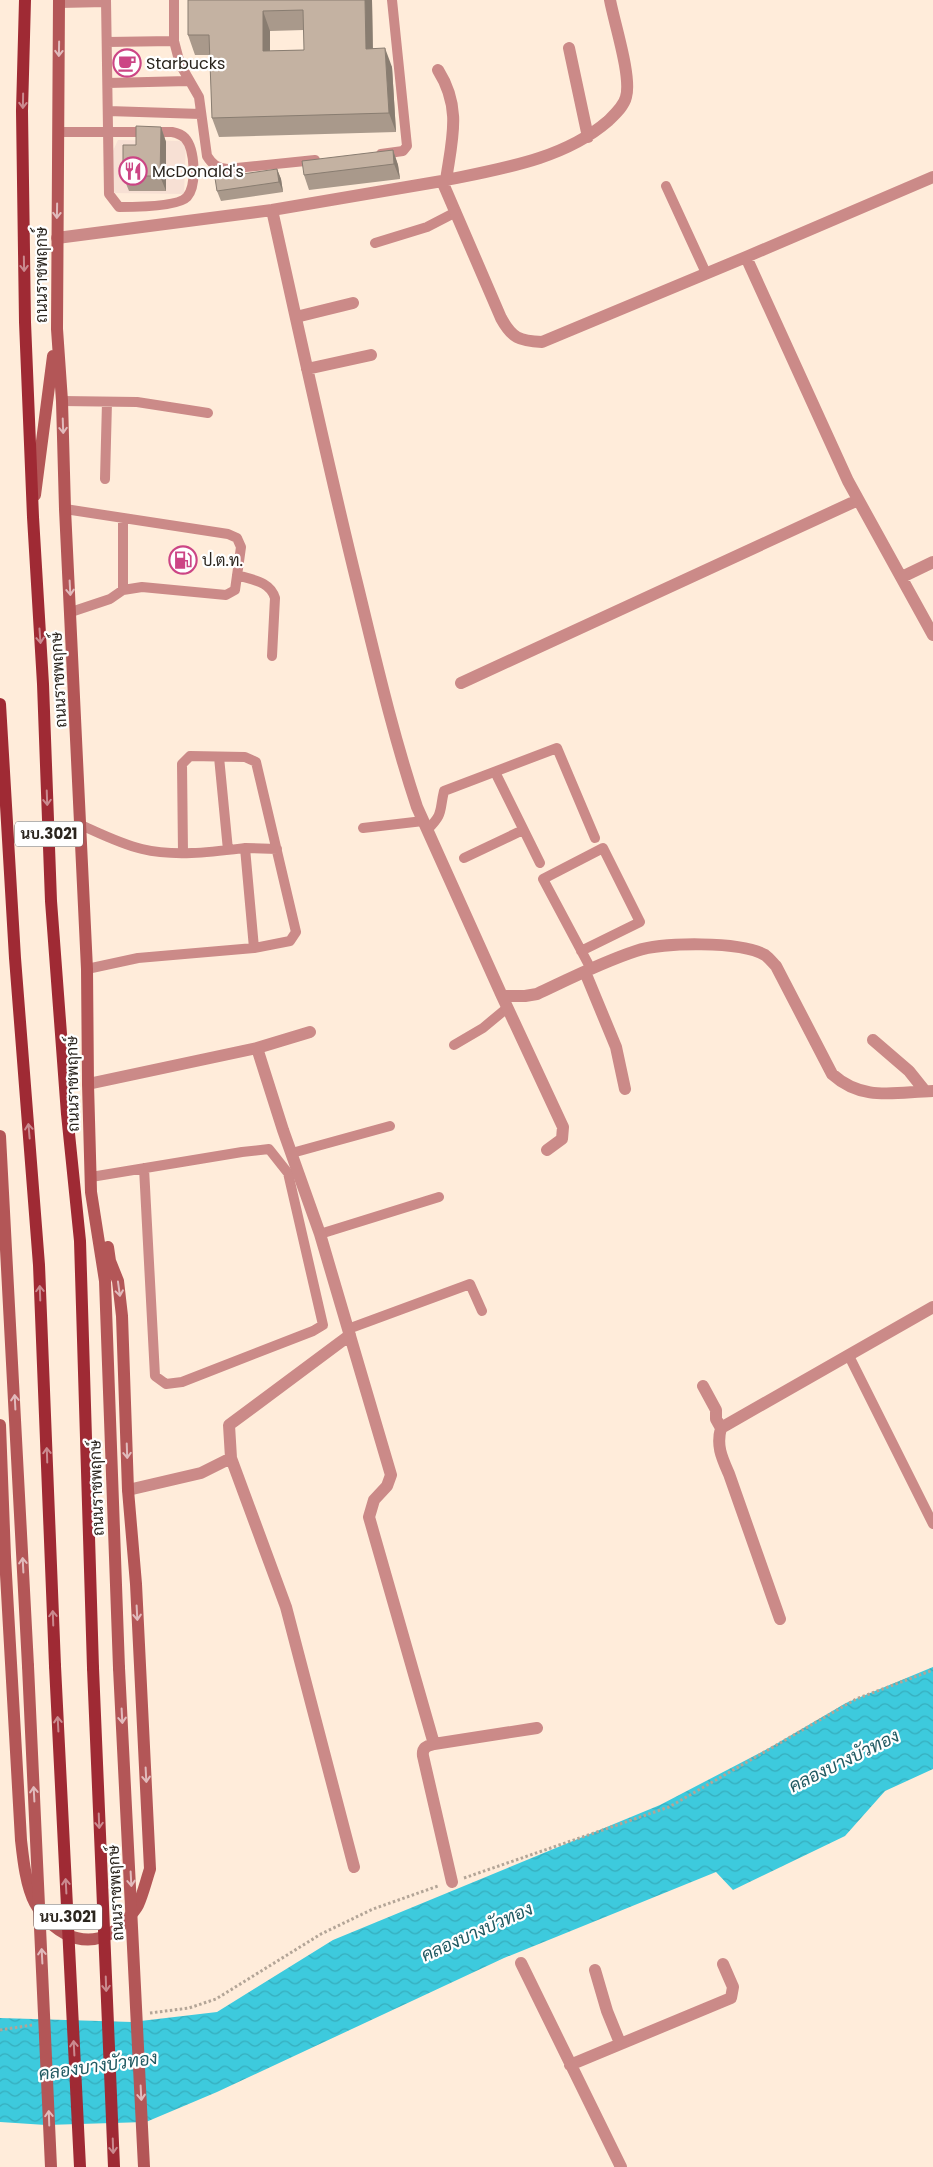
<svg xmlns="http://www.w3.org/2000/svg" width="933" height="2167" font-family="Poppins,Sarabun,sans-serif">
<defs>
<pattern id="water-waves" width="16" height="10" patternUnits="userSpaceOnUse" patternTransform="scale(1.25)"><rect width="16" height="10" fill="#3dcadd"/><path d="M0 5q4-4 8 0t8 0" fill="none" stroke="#36adbd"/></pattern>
</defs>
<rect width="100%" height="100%" fill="#ffecda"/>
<path fill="#f7e0d4" d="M 118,140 L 186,141 L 184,194 L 112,193 L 112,153 Z"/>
<path fill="url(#water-waves)" d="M 933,1667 L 933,1769 L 885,1791 L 845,1836 L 733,1890 L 716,1872 L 504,1958 L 217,2092 L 146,2122 L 46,2125 L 0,2122 L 0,2018 L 132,2022 L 217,2012 L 333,1940 L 660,1805 L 771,1747 L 846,1703 Z"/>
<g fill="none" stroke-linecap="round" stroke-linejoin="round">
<path stroke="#b3a597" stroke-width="3" stroke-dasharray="2.5 2.5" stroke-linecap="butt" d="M 464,1878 L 669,1807 L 856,1699 L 933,1670
M 150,2013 L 189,2008 L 216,1999 L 321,1934 L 373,1909 L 438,1886
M 0,2030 L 32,2025"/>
<path stroke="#cb8a88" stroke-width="10" d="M 174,0 L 174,41 L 180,64 L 199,97 L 207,156 C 212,164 217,168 227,169 L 315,160
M 59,3 L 106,2
M 107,42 L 174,41
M 108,83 L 188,81
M 108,111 L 201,114
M 58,132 L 172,132 C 177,133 181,134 185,138 C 195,149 197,186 187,197 C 178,207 133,207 119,207 L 109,194 L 106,0
M 381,154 L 403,151 L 407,146 L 392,0
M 666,186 L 706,273
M 375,243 L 427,227 L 456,212
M 62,401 L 137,402 L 208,413
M 105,479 L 107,402
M 65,509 L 228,534 L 237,538 L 241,547 L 235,590 L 226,595 L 142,587 L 123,590 L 110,599 L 71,612
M 123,518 L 123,590
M 237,575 C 252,580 270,581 275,598 L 272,656
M 219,757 L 228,850
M 495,772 L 540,863
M 81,825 C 101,834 121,844 142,849 C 174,857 212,852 245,848 L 254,948 L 138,958 L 87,969
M 363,828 L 423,821
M 427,830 C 444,813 439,812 444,791 L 557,748 L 595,838
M 245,848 L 277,849
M 183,853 L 182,764 L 190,756 L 245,757 L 256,762 L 296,932 L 290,941 L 254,948
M 464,858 L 523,830
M 581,951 L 640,922 L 603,848 L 543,879 L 591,969
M 454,1045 L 483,1028 L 507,1008
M 292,1153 L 390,1126
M 91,1177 L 242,1152 L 269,1149 L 288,1173 L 323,1325 L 313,1331 L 182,1382 L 166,1384 L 155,1376 L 144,1168
M 320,1234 L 439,1197
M 348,1329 L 470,1284 L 482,1311
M 849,1356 L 933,1524"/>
<path stroke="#cb8a88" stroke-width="12" d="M 569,48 L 588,137
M 438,70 C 462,108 452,139 446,180
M 442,181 C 499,169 563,160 608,121 C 615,114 624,106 626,97 C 632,77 614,22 610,0
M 272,210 C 300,336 327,462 358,587 C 376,661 393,735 417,807 L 502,996 L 525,996 L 537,994 C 569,979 602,962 636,951 C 662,942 741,941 765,955 C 769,958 773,963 776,966 L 832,1074 C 863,1102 895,1092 933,1091
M 57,238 L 272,210 L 442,181 L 501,318 C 512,338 519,341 542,342 L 746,257 L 933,177
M 746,257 L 848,481 L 933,635
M 296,317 L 353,303
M 307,369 L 371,355
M 902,577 L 933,562
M 461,683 L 858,500
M 585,972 L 616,1047 L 625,1089
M 502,996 L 563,1127 L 562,1139 L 547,1150
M 873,1040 L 909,1071 L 925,1091
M 257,1048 L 310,1032
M 88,1084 L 257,1048 L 283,1130 L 320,1234 L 391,1475 L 387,1486 L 374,1500 L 369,1517 L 434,1744 C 426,1746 422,1748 423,1756 L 452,1882
M 703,1386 L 716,1410 L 716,1419 L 721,1428
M 231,1458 L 286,1607 L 354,1867
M 128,1490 L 201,1473 L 231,1458 L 229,1425 L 350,1335
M 780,1619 L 729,1474 C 722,1458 716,1446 721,1428 L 933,1307
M 434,1744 L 537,1728
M 521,1963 L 621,2167
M 595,1970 L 607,2011 L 620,2043
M 570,2065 L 731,1998 L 733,1987 L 723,1964"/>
<path stroke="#b35657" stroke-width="12" d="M 59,0 L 57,329 L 62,401 L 65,509 L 87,969 L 88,1084 L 91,1192 L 105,1281 L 119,1668
M 35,495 L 53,356
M 0,1136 L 28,1666
M 0,1425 L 5,1557 L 21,1840 C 23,1858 26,1887 35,1903 C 55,1939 96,1955 126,1920 C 130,1916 135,1911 138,1905 C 143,1894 146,1881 150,1869 L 136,1584 L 128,1490 L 122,1316 L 118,1281 L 110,1261 L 108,1247"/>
<path stroke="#9f2a34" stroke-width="12" d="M 25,0 L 22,111 L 25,322 L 33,517 L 43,684 L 51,901 L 67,1114 L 80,1241 L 93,1668
M 0,704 L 15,958 L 39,1265 L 55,1666"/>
<path stroke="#b35657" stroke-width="12" d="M 28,1666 L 51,2167
M 119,1668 L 144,2167"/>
<path stroke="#9f2a34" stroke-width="12" d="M 55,1666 L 80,2167
M 93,1668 L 114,2167"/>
</g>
<path fill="#a9998b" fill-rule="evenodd" d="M 188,0 L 372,0 L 373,48 L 392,67 L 396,132 L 219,137 L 212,118 L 210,55 L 195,55 L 188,35 ZM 304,30 L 304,50 L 270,51 L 270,31 Z
M 161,127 L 166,142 L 166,191 L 129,191 L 123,176 L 136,145 Z
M 393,150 L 398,165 L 400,179 L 309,190 L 304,175 Z
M 277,169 L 281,179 L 283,192 L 221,201 L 217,191 Z"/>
<path fill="#897d71" d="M 365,0 L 372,0 L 373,68 L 366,49 Z
M 263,11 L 270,31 L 270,71 L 263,51 Z
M 385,48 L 392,67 L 396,132 L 389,113 Z
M 161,127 L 166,142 L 166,191 L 160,176 Z
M 393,150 L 398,165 L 400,179 L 394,164 Z
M 277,169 L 281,179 L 283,192 L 279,182 Z"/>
<path fill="#c4b2a2" stroke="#897d71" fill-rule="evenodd" d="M 188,0 L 365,0 L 366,49 L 385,48 L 389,113 L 212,118 L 209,35 L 188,35 ZM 303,10 L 304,50 L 263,51 L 263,11 Z
M 136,126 L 161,127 L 160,176 L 123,176 L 123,145 L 136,145 Z
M 393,150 L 394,164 L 304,175 L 302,161 Z
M 277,169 L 279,182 L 217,191 L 215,178 Z"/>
<defs><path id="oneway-shaft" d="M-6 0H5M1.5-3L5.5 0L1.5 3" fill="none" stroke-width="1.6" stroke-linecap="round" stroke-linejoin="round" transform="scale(1.25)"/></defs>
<g stroke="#e1bbbc">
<use href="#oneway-shaft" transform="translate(59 49) rotate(91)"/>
<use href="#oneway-shaft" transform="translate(57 211) rotate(91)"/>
<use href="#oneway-shaft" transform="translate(63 426) rotate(88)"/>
<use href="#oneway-shaft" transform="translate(70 588) rotate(87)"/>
<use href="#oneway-shaft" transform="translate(119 1289) rotate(82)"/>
<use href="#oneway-shaft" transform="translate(15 1402) rotate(-93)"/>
<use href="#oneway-shaft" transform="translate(127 1451) rotate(88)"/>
<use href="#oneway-shaft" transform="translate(23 1565) rotate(-93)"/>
<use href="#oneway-shaft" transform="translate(137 1613) rotate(87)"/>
<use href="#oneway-shaft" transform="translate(122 1716) rotate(87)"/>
<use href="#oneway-shaft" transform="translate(146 1775) rotate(87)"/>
<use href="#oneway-shaft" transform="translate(34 1794) rotate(-93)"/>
<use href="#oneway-shaft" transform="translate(131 1879) rotate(87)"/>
<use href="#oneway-shaft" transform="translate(42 1956) rotate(-93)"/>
<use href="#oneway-shaft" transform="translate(141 2093) rotate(87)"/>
<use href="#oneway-shaft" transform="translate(49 2118) rotate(-92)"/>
</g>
<g stroke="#ca8a8f">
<use href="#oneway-shaft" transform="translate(23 101) rotate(91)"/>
<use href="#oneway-shaft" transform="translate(24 264) rotate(89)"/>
<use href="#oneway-shaft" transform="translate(40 636) rotate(86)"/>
<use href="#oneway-shaft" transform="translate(47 798) rotate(88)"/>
<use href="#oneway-shaft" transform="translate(29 1131) rotate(-95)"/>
<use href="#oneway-shaft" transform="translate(40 1293) rotate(-92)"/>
<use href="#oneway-shaft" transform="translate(47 1455) rotate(-92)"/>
<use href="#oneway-shaft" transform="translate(53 1618) rotate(-92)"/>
<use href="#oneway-shaft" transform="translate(58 1724) rotate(-93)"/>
<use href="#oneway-shaft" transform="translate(99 1821) rotate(88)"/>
<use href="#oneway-shaft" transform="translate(66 1886) rotate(-93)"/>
<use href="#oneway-shaft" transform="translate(106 1984) rotate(88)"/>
<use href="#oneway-shaft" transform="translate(74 2048) rotate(-93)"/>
<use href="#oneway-shaft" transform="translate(113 2146) rotate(88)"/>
</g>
<defs>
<g id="cafe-ring" transform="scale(1.4375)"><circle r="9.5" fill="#fff" stroke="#cc4585" stroke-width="1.5"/><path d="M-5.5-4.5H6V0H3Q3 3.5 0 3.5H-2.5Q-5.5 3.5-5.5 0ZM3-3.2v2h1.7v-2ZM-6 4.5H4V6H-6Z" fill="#cc4585"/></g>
<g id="restaurant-ring" transform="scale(1.4375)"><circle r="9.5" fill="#fff" stroke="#cc4585" stroke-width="1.5"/><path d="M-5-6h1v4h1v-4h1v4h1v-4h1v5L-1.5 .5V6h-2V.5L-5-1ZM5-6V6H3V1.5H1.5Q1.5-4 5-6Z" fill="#cc4585"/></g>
<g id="fuel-ring" transform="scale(1.4375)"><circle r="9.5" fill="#fff" stroke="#cc4585" stroke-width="1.5"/><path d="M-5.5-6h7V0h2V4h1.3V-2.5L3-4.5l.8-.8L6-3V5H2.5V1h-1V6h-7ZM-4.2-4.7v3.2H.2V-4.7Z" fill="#cc4585"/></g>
</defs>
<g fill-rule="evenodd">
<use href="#cafe-ring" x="127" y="63"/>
<use href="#restaurant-ring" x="133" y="171"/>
<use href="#fuel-ring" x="183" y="560"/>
</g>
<g text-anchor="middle" stroke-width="4.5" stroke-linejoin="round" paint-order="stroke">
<g fill="#fff" stroke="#6b6662" stroke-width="1">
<rect x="15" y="821.5" width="68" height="25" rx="4"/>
<rect x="34" y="1904.5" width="68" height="25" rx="4"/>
</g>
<g font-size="15" font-weight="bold" fill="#2b251e">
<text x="49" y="839">นบ.3021</text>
<text x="68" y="1922">นบ.3021</text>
</g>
<g font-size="16" fill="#2b251e" stroke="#fff" text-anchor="start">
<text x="146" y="69">Starbucks</text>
<text x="152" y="177">McDonald's</text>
<text x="202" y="566">ป.ต.ท.</text>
</g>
<g font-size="16" fill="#2b251e" stroke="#fff">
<text transform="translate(41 275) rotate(-90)" y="6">ถนนราชพฤกษ์</text>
<text transform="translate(58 680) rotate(-93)" y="6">ถนนราชพฤกษ์</text>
<text transform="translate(72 1084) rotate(-91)" y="6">ถนนราชพฤกษ์</text>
<text transform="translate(96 1488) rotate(-92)" y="6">ถนนราชพฤกษ์</text>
<text transform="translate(115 1893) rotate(-93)" y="6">ถนนราชพฤกษ์</text>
</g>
<g font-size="18" font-style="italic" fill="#215a62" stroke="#fff">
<text transform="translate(844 1761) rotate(-26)" y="6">คลองบางบัวทอง</text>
<text transform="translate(477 1932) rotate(-24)" y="6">คลองบางบัวทอง</text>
<text transform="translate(98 2066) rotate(-8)" y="6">คลองบางบัวทอง</text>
</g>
</g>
</svg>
